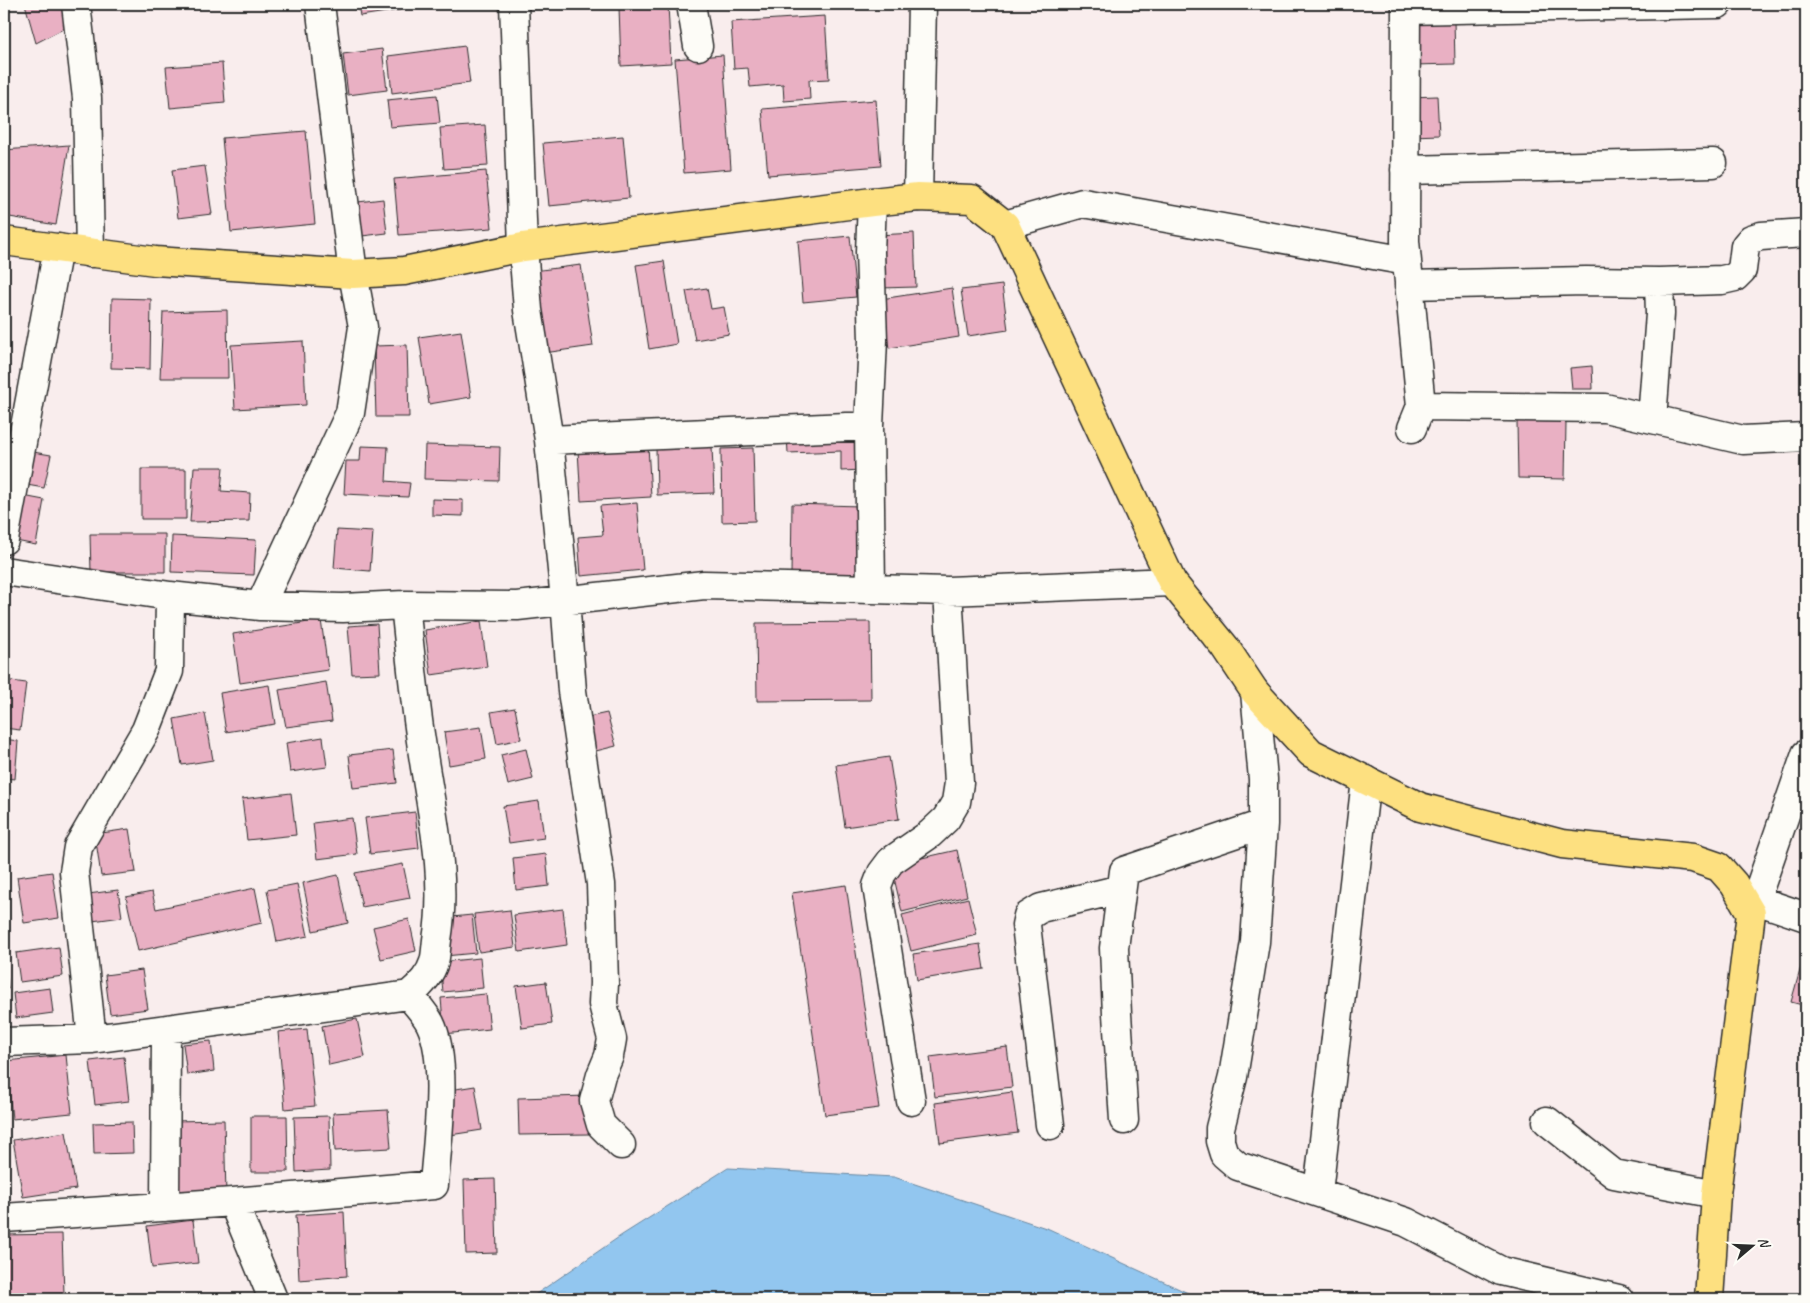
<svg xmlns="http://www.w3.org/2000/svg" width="1810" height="1303" font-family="Caveat,sans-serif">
<rect width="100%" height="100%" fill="#f9eded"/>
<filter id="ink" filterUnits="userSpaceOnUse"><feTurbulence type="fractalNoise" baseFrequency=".02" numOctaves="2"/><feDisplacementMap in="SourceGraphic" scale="10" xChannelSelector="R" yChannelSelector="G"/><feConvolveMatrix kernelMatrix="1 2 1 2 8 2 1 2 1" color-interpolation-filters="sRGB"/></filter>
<g filter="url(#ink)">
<path fill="#92c6ef" stroke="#6988a1" d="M 728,1168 L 894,1177 L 1049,1229 L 1201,1299 L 529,1299 L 622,1235 Z"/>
<path fill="#e9b0c3" stroke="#2b2b2b" d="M 25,4 L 65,4 L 69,26 L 36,43 Z
M 358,4 L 400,4 L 400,10 L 360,16 Z
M 668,5 L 671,63 L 621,66 L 619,7 Z
M 825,16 L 829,79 L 809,80 L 810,99 L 784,101 L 783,84 L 750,87 L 748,68 L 734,69 L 731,22 Z
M 1454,20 L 1455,64 L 1413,65 L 1412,21 Z
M 465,46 L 470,83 L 392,93 L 388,56 Z
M 382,49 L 387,90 L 348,95 L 343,54 Z
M 723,55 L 731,169 L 684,173 L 675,59 Z
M 222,63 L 225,103 L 170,108 L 166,67 Z
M 437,95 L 440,123 L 390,127 L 387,100 Z
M 1437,96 L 1439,135 L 1412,136 L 1410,97 Z
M 876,100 L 881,166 L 768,175 L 762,109 Z
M 485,125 L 488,166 L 444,169 L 440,128 Z
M 306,131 L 315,224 L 231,232 L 222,138 Z
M 623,136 L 629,198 L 549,206 L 543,143 Z
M 69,145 L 56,225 L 4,216 L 4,150 Z
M 205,166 L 212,214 L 178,218 L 172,170 Z
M 486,171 L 492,228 L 399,235 L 394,179 Z
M 383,199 L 387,233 L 362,236 L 358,202 Z
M 914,233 L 916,287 L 880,288 L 878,235 Z
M 850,236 L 856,297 L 803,302 L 798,241 Z
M 664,261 L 677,344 L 649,349 L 636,265 Z
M 581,265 L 593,346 L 544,353 L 533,271 Z
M 1002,285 L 1008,330 L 968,336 L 961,290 Z
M 707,288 L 711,309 L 724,307 L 729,334 L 695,340 L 686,291 Z
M 952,288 L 959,337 L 889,348 L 881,299 Z
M 112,298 L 151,299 L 150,369 L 111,368 Z
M 227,310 L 228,378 L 160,378 L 163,312 Z
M 461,331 L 471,397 L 429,404 L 419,337 Z
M 303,341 L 306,405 L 235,409 L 231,345 Z
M 407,345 L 409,417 L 376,417 L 374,346 Z
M 1592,366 L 1593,389 L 1572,389 L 1570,368 Z
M 1517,421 L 1566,422 L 1565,479 L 1518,478 Z
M 862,434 L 863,470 L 841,471 L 841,451 L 788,453 L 787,435 Z
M 425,445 L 500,447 L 499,481 L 424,479 Z
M 361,446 L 388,447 L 386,481 L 410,483 L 408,497 L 344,494 L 346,461 L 360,461 Z
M 648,446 L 651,497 L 581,501 L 578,450 Z
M 712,447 L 714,493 L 657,495 L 656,448 Z
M 753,448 L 755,521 L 722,522 L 721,449 Z
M 27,451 L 51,455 L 44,488 L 21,484 Z
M 194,467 L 223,467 L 221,491 L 250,493 L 249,521 L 190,522 Z
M 141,469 L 186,469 L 186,519 L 141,519 Z
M 18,495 L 44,500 L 36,545 L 11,540 Z
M 432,499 L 463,500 L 463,516 L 432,515 Z
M 637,503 L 643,570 L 581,576 L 578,537 L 603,535 L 600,506 Z
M 792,504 L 860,506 L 858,577 L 791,575 Z
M 337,530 L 373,532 L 370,571 L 334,568 Z
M 90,534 L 165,534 L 165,572 L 91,572 Z
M 172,536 L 256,540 L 254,575 L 171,572 Z
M 321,620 L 328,670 L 240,683 L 233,634 Z
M 481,621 L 487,667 L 431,675 L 425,630 Z
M 870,622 L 871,700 L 757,701 L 756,623 Z
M 377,624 L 380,673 L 352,674 L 348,626 Z
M 4,680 L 26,683 L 20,730 L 4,728 Z
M 326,682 L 332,721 L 286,727 L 279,690 Z
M 269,685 L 275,724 L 226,732 L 220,693 Z
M 515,708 L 521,739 L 497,744 L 491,712 Z
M 205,713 L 213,760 L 182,765 L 174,719 Z
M 607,713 L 616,746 L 588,753 L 579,719 Z
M 481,727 L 486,759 L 449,765 L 444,732 Z
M 323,737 L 327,767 L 290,772 L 286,743 Z
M 4,739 L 18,741 L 15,779 L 4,778 Z
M 526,749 L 533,779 L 508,785 L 501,755 Z
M 393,750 L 397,783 L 353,788 L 349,755 Z
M 889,757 L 899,819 L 845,827 L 836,765 Z
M 291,793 L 296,835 L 247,840 L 242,799 Z
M 539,801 L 544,838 L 509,843 L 503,806 Z
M 415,812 L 419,848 L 370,854 L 365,818 Z
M 352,818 L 357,854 L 317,859 L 313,823 Z
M 129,829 L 136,872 L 101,876 L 95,834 Z
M 957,850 L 967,896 L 902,912 L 891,865 Z
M 546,854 L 549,886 L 516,890 L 513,858 Z
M 403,864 L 410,898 L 362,907 L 355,873 Z
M 52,872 L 59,918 L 24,923 L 17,877 Z
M 338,875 L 348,923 L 313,931 L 303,883 Z
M 297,884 L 308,936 L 277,942 L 267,890 Z
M 846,885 L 879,1108 L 825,1115 L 792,893 Z
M 255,888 L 262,923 L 138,951 L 126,897 L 152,892 L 156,909 Z
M 118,890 L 122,917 L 85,922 L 81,895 Z
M 968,898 L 977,935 L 911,951 L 902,915 Z
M 563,909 L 567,945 L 519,952 L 514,915 Z
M 510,910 L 515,947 L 479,952 L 474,914 Z
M 472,915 L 476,953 L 445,956 L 442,918 Z
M 409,919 L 416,951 L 381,959 L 373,927 Z
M 980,944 L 984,969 L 917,980 L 913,954 Z
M 59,947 L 63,976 L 20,982 L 16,953 Z
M 1806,949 L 1806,1006 L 1791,1002 Z
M 4,958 L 8,989 L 4,990 Z
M 480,958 L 483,988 L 443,992 L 440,962 Z
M 142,970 L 148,1009 L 110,1014 L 105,975 Z
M 546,982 L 552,1024 L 522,1028 L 516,986 Z
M 50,988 L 53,1013 L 16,1018 L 13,993 Z
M 486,994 L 490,1029 L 444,1034 L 441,998 Z
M 357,1019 L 365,1057 L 329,1065 L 322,1026 Z
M 307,1029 L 315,1106 L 285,1109 L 278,1032 Z
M 211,1041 L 214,1071 L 187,1075 L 183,1044 Z
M 1007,1047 L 1012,1087 L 935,1097 L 930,1057 Z
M 66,1055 L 72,1113 L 12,1119 L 6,1061 Z
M 124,1057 L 129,1101 L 95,1105 L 90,1061 Z
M 475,1086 L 482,1130 L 450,1135 L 443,1091 Z
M 1012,1092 L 1018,1133 L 940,1143 L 935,1103 Z
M 588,1096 L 589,1134 L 519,1135 L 518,1098 Z
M 388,1110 L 391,1148 L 335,1151 L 333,1113 Z
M 251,1116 L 287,1116 L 288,1172 L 251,1172 Z
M 329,1116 L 330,1170 L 296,1172 L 294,1117 Z
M 224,1120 L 226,1194 L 174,1196 L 172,1121 Z
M 132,1122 L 133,1153 L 94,1154 L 93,1123 Z
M 66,1132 L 76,1189 L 23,1197 L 13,1140 Z
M 495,1179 L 497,1253 L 466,1254 L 464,1180 Z
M 344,1212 L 347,1276 L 299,1280 L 296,1215 Z
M 193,1220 L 198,1263 L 152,1268 L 147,1226 Z
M 62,1234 L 64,1294 L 4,1295 L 4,1235 Z"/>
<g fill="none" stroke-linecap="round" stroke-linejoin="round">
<g stroke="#2b2b2b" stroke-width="31">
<path id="minor" d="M 76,4 L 87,98 L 90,253
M 514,4 L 523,247 L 528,310 L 549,440 L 565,600 L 572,691 L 601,884 L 604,983 L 603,1004 L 612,1039 L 609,1056 L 601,1075 L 594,1101 L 601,1125 L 621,1145
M 691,4 L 698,46
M 1406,4 L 1405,241 L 1421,406 L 1412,428
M 1406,10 L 1718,4
M 1405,170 L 1713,163
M 918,197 L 922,4
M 872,202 L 870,252 L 873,340 L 869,426 L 871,589 L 948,591 L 1172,582
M 1005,225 L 1083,203 L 1407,261
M 1409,285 L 1586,281 L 1659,282 L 1722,280 L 1735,277 L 1742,270 L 1745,246 L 1751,239 L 1761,236 L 1806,233
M 1421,406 L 1605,408 L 1743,440 L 1806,437
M 1652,419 L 1660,314 L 1659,282
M 549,440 L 869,426
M 4,540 L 58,248
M 4,571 L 170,596 L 260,606 L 350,413 L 363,327 L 353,274 L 320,4
M 260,606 L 343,608 L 405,605
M 1255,692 L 1263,779 L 1263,824 L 1255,942 L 1233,1077 L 1220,1128 L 1220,1141 L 1224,1154 L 1238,1166 L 1406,1222 L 1501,1271 L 1619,1299
M 1756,900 L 1806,917
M 1751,913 L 1806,754
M 166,1029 L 409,995
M 92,1039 L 74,872 L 78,847 L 146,730 L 169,671 L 170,596
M 4,1042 L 92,1039 L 166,1029 L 165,1207
M 911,1101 L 877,886 L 882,873 L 891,861 L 930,834 L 946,819 L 956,802 L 959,783 L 948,591
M 1124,1120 L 1117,1014 L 1114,948 L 1124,871 L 1263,824
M 1547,1121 L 1614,1174 L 1716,1194
M 1050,1125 L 1026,925 L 1028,916 L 1041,908 L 1121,889
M 1318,1192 L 1366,780
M 233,1202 L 273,1299
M 4,1218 L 233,1202 L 434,1185 C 437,1142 449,1061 430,1023 C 425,1013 416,1004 409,995 C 420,986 430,976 434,962 C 436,955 436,947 437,940 C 448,873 430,807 421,741 C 414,696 410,650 405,605 L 517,606 L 704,585 L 871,589"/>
</g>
<g stroke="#2b2b2b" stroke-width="31">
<path id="major" d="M 4,241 L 155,261 L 353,274 L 404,271 L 523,247 L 872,202 L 918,197 L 972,199 L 1005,225 L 1172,582 L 1225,647 L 1255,692 L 1311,753 L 1420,807 L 1562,844 L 1693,858 L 1719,867 L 1734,884 L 1751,913 L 1716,1194 L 1709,1299"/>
</g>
<use href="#minor" stroke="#fdfcf7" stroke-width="28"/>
<use href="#major" stroke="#fde080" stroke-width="28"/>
</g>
</g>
<rect width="1810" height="1303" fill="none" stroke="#fdfcf7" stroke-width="20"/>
<rect x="10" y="10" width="1790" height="1283" fill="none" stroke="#2b2b2b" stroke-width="2" filter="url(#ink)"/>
<g transform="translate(1752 1246) rotate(71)" stroke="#fdfcf7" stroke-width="4" paint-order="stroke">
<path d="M0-4L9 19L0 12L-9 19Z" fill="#2b2b2b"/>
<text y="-8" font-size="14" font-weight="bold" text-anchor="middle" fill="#2b2b2b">N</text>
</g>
</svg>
